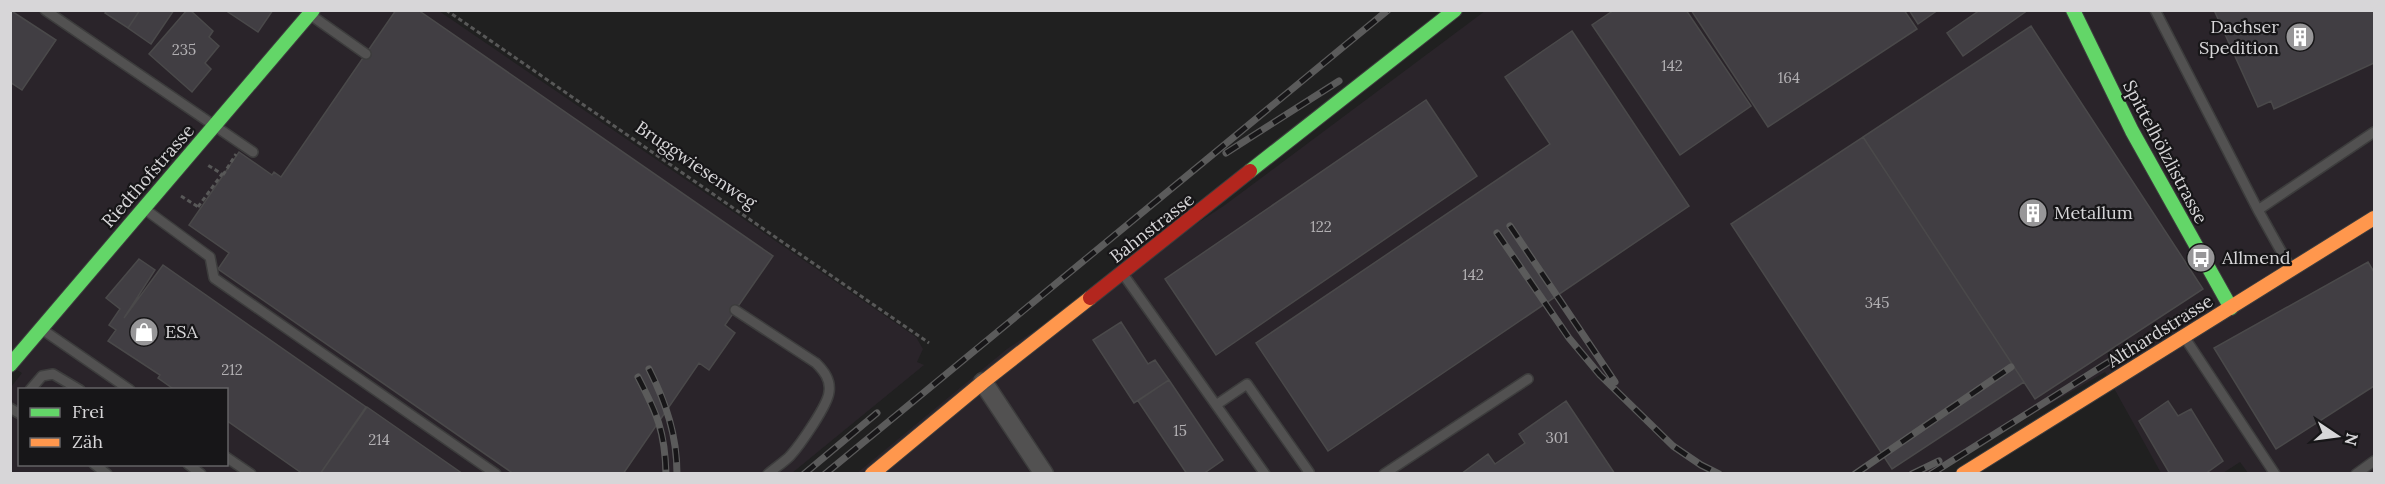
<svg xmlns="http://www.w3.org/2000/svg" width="2385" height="484" font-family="Lora,serif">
<rect width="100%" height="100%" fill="#202020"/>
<path fill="#2a242a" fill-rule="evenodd" d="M 10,11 L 439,11 L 916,337 L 923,349 L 917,362 L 924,365 L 792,473 L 11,473 L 11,387 L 22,373 L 10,366 ZM 20,390 L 226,390 L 226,464 L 20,464 Z
M 1485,11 L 2374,11 L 2374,473 L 2248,473 L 2240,462 L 2223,473 L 2161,473 L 2105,372 L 1932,473 L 856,474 L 1007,349 L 1225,205 Z"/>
<path fill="#413e43" stroke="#4a494a" stroke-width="1.5" d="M 10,10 L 56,40 L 22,90 L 10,82 Z
M 107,10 L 140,10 L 128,28 L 105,13 Z
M 140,10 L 174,10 L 151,44 L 128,28 Z
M 187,10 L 190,10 L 213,31 L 209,37 L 219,46 L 205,63 L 211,69 L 192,92 L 149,54 Z
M 225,10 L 273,10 L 258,32 Z
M 396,10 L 418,10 L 773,256 L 725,325 L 735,333 L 709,370 L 699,363 L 623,474 L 514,474 L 218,269 L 229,253 L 189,225 L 239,152 L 272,175 L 274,172 L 281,177 Z
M 1614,10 L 1686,10 L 1751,106 L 1680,155 L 1592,25 Z
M 1691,10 L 1904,10 L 1917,29 L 1768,127 Z
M 1909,10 L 1938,10 L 1918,24 Z
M 1980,10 L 2028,10 L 1963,56 L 1947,33 Z
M 2214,10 L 2374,10 L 2374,63 L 2274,109 L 2271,101 L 2258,107 Z
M 2031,26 L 2203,289 L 2035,399 L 1863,137 Z
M 1572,31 L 1689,206 L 1328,451 L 1256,343 L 1550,144 L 1505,77 Z
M 1426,100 L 1477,176 L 1216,355 L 1165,279 Z
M 1863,137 L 2024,382 L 1892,469 L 1731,224 Z
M 139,259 L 155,270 L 124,318 L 163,265 L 366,407 L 320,474 L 303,474 L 226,420 L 226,390 L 175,390 L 158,378 L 160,375 L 108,341 L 116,330 L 109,325 L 120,309 L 106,298 Z
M 2368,262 L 2374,272 L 2374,386 L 2276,449 L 2214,348 Z
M 1121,322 L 1148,364 L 1155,360 L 1169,380 L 1134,403 L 1093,340 Z
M 1169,380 L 1223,460 L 1203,474 L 1187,474 L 1138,401 Z
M 1566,401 L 1615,474 L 1461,474 L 1488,454 L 1495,464 L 1525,443 L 1519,434 Z
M 2168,401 L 2178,416 L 2191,409 L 2223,461 L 2205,474 L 2170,474 L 2139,421 Z
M 367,407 L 463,474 L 320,474 Z"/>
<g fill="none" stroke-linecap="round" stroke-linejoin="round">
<g stroke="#3d3d3d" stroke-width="12">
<path id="lane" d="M 45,10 L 253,152
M 2155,10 L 2258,210
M 312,16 L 366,54
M 146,210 L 210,257 L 214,278 L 496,474
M 2291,269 L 2258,210 L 2374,132
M 1123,274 L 1265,474
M 735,310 L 816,363 C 824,371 831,380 829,392 C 828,405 800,445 790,456 C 784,462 775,468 768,474
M 43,330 L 130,390
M 2185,338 L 2275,474
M 30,390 L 42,376 L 53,374 L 80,390
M 1216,405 L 1247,384 L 1309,472 L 1307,474
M 10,408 L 20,414
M 226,457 L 251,474
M 94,464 L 107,474
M 188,464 L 201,474
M 1384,474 L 1528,379
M 2356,474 L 2374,461"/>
</g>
<g stroke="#3d3d3d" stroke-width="21">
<path id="street" d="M 983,382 L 1044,474"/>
</g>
<g stroke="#3d3d3d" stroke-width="16">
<path id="fast" d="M 2073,10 L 2132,131 L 2231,308
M 1250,171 L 1455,10
M 10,365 L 313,10"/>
</g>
<g stroke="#3d3d3d" stroke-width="16">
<path id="slow" d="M 872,474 L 983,382 L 1090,298
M 1963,474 L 2374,218"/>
</g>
<g stroke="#3d3d3d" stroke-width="16">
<path id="jam" d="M 1090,298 L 1250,171"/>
</g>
<path stroke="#585858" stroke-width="3" stroke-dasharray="4.5 3" stroke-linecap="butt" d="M 446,10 L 929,343
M 223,175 L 236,154
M 181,196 L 200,208
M 198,207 L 222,174 L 206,164"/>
<use href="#lane" stroke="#525151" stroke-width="9"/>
<use href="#street" stroke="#525151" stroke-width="18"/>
<use href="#fast" stroke="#63d668" stroke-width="14"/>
<use href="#slow" stroke="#ff974d" stroke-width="14"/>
<use href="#jam" stroke="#b3261e" stroke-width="14"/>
<g stroke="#5b5b5b" stroke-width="7">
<path id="rail" d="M 1226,153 L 1339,81
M 1510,226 L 1615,382
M 1497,233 L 1569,338 L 1600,375 L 1673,446 L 1701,465 L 1719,474
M 649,369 C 666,403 677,435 677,474
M 638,377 C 657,414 665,431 666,474
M 804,474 L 877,413
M 825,474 L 1388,10
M 1855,474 L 2011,367
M 1912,474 L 1939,461
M 1931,474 L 2196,307"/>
</g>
<use href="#rail" stroke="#171618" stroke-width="4.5" stroke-dasharray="14" stroke-linecap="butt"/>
</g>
<defs>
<g id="building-disc" transform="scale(1.5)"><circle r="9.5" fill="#979698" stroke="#171618"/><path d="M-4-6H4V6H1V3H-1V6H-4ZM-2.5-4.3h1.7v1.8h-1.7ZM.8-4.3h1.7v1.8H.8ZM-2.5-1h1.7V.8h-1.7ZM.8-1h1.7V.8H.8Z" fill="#fff"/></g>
<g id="bus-disc" transform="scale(1.5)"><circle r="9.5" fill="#979698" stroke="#171618"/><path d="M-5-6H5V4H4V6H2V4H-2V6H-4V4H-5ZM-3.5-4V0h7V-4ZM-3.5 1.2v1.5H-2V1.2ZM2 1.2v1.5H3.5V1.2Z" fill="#fff"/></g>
<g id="shop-disc" transform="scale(1.5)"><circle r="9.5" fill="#979698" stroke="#171618"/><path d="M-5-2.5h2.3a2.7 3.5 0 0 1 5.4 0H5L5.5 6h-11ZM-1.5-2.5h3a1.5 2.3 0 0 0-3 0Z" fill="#fff"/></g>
</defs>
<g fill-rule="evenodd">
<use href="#building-disc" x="2300" y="37"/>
<use href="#building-disc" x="2033" y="213"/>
<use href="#bus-disc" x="2201" y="258"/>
<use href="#shop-disc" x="144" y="332"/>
</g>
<g text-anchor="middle" stroke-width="4.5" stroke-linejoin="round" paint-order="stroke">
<g font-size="15" fill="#b2b0b3">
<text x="184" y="55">235</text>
<text x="1672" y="71">142</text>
<text x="1789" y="83">164</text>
<text x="1321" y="232">122</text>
<text x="1473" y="280">142</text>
<text x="1877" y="308">345</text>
<text x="232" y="375">212</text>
<text x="1180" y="436">15</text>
<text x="1557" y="443">301</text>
<text x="379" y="445">214</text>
</g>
<g font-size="18" fill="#d7d6d8" stroke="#171618" text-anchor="start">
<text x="2279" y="33" text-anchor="end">Dachser<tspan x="2279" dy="21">Spedition</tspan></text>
<text x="2054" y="219">Metallum</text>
<text x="2222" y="264">Allmend</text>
<text x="165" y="338">ESA</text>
</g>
<g font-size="18" fill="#d7d6d8" stroke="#171618">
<text transform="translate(2165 152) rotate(62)" y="6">Spittelhölzlistrasse</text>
<text transform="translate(696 165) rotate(34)" y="6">Bruggwiesenweg</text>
<text transform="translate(148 176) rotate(-49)" y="6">Riedthofstrasse</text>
<text transform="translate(1152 228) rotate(-38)" y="6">Bahnstrasse</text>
<text transform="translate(2160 331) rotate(-32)" y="6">Althardstrasse</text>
</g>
</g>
<rect width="2385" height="484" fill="none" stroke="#d7d6d8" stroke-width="24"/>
<rect x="18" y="388" width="210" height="78" fill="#171618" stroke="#646365" stroke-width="1.5"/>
<rect x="30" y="408" width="30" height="9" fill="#63d668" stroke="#646365" stroke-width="1.5"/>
<text x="72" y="418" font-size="18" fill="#d7d6d8">Frei</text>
<rect x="30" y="438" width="30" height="9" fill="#ff974d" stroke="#646365" stroke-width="1.5"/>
<text x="72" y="448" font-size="18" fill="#d7d6d8">Zäh</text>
<g transform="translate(2337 436) rotate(103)" stroke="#171618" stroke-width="4.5" paint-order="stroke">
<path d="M0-4.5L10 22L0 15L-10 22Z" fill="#d7d6d8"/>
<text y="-9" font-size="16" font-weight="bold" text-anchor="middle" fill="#d7d6d8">N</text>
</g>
</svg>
